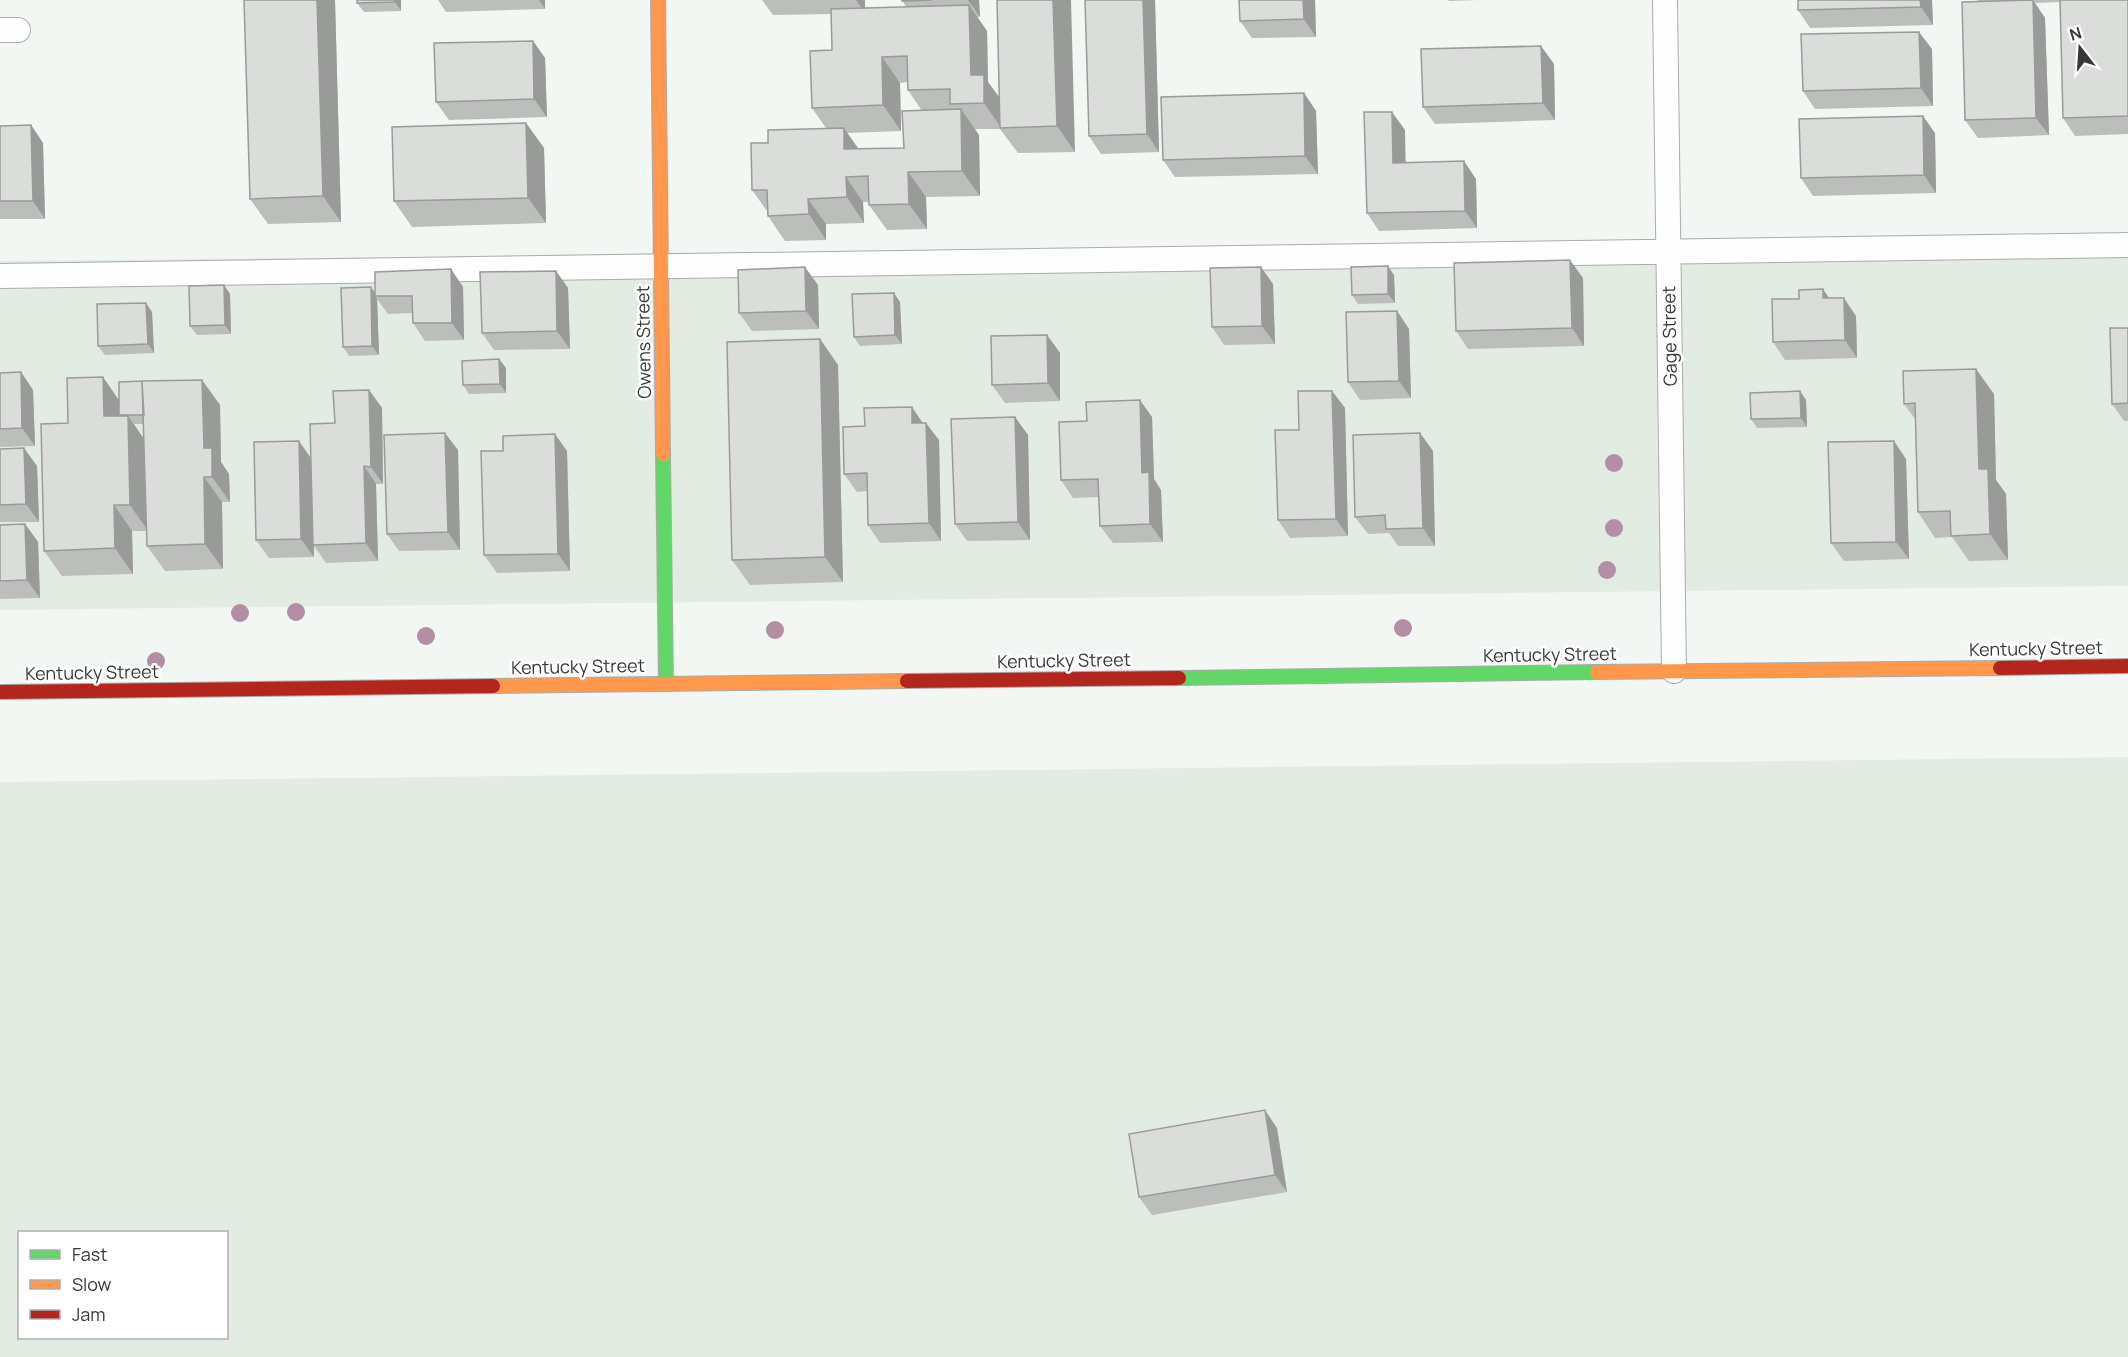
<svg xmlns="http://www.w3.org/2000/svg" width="2128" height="1357" font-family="Manrope,sans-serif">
<rect width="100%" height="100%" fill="#f3f7f3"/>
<path fill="#e3ece3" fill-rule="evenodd" d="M 2128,240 L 2128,586 L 0,610 L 0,261 Z
M 2128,757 L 2128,1357 L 0,1357 L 0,782 ZM 20,1232 L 226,1232 L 226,1338 L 20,1338 Z"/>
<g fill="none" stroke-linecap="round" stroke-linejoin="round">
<g stroke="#a9adaa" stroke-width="26">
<path id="lane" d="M 1665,0 L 1674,671
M 0,30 L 18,30
M 0,276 L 2128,245"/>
</g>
<g stroke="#a9adaa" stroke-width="16">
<path id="fast" d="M 663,454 L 666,684
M 1179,678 L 1597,672"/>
</g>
<g stroke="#a9adaa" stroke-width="16">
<path id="slow" d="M 658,0 L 663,454
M 1597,672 L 2000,668
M 493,686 L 907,681"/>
</g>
<g stroke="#a9adaa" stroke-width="16">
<path id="jam" d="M 2000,668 L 2128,666
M 907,681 L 1179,678
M 0,692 L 493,686"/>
</g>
<use href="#lane" stroke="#fdfefd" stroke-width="24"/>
<use href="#fast" stroke="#63d668" stroke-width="14"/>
<use href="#slow" stroke="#ff974d" stroke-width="14"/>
<use href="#jam" stroke="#b3261e" stroke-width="14"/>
</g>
<g fill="#b38ea5">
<circle cx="1614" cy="463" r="9"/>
<circle cx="1614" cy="528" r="9"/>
<circle cx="1607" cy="570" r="9"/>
<circle cx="296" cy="612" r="9"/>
<circle cx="240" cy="613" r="9"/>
<circle cx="1403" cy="628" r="9"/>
<circle cx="775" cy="630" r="9"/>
<circle cx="426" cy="636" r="9"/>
<circle cx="156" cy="661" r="9"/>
</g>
<path fill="#bbbebb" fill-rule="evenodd" d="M 244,0 L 335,0 L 341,222 L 268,224 L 250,199 Z
M 401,0 L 401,11 L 364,12 L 357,3 Z
M 438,0 L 545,0 L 545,9 L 446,12 Z
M 762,0 L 865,0 L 865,8 L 906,7 L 902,0 L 979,0 L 980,17 L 977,17 L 987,31 L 988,82 L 999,97 L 997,0 L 1075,152 L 1018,153 L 1000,129 L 975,129 L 979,135 L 980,196 L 926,197 L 927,229 L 887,230 L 869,205 L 869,202 L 863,202 L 864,223 L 826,224 L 826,240 L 785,241 L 768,216 L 767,211 L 752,190 L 768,143 L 826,128 L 812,108 L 832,50 L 831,14 L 773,15 ZM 908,82 L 908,90 L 922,111 L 904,148 L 859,149 L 847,133 L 901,131 L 900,83 Z
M 1085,0 L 1155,0 L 1159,152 L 1101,154 L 1089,136 Z
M 1315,0 L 1316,37 L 1252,38 L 1240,21 Z
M 1448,0 L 1478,0 L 1449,1 Z
M 1932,0 L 1933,25 L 1810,28 L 1798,10 Z
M 1977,0 L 2128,0 L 2128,134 L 2075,136 L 2063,118 L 2060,2 L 2035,3 L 2045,18 L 2049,135 L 1978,138 L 1965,120 L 1978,1 Z
M 533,41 L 545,58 L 547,117 L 449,120 L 436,102 Z
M 1541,46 L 1554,64 L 1555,120 L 1435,124 L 1423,107 Z
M 1932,49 L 1933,106 L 1815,109 L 1803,91 Z
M 1304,93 L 1316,111 L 1318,174 L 1175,177 L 1163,160 Z
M 526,123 L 544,148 L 546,223 L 412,227 L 394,201 Z
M 31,125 L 43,143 L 45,219 L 0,219 L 0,126 Z
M 1405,130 L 1405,163 L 1476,179 L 1477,228 L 1379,231 L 1367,213 Z
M 1935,133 L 1936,193 L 1813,196 L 1801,178 Z
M 451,269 L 463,287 L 464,340 L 425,341 L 413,323 L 412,313 L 388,314 L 377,299 L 379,355 L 349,356 L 343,347 L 375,293 Z
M 556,271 L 568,288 L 570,349 L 494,350 L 482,333 Z
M 1394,275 L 1395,303 L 1358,304 L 1352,295 Z
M 1583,278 L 1584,346 L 1468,349 L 1456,331 Z
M 1273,284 L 1275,344 L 1224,345 L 1212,327 Z
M 224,285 L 230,294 L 231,334 L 197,335 L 190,326 Z
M 818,285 L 819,329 L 752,331 L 739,313 Z
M 1829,298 L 1856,316 L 1857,358 L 1785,360 L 1773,342 Z
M 900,302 L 902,344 L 860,346 L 854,337 Z
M 1397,311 L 1409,329 L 1411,398 L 1360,400 L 1348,382 Z
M 152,312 L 154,353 L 105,355 L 98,346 Z
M 2128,328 L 2128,421 L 2124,421 L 2112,404 Z
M 1047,335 L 1060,353 L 1060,401 L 1005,403 L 992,385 Z
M 820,339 L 838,365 L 843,582 L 750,585 L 732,560 Z
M 506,368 L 506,393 L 469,394 L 463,385 Z
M 21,372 L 33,390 L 35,446 L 0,447 L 0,373 Z
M 202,380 L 220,405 L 221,462 L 229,474 L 230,502 L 222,502 L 223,569 L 165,571 L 147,546 L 147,531 L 132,531 L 133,574 L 62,576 L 44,551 L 68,423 L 119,400 ZM 134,424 L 144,424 L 144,439 Z
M 369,390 L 382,408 L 383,484 L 376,484 L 378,561 L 326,563 L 314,546 L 314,557 L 269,558 L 256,540 L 335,423 Z
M 1332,391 L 1345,408 L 1348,536 L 1290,538 L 1278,520 L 1299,430 Z
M 1800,391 L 1806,400 L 1807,427 L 1757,428 L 1751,419 Z
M 1994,394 L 1996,480 L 2006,494 L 2008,560 L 1969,561 L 1952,537 L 1935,538 L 1918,512 L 1915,419 L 1904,404 Z
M 1015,417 L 1028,435 L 1030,540 L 967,541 L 955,524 Z
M 1152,417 L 1154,479 L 1161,490 L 1163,542 L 1113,543 L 1100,526 L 1099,497 L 1073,498 L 1061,480 Z
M 923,423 L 939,440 L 941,541 L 880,543 L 868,525 L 867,491 L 857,492 L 844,474 Z
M 1420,433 L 1433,451 L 1435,546 L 1398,546 L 1389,533 L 1368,534 L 1355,517 Z
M 0,449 L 37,466 L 39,522 L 0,522 Z
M 458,450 L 460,550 L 399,551 L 387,534 Z
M 567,451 L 570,571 L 497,573 L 484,555 Z
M 1906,459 L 1909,559 L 1844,561 L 1831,543 Z
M 25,524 L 38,542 L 40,598 L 0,599 L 0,525 Z
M 1277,1128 L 1287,1192 L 1152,1215 L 1139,1197 Z"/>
<path fill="#999b99" d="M 317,0 L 335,0 L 341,222 L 323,196 Z
M 394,0 L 401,0 L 401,11 L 395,2 Z
M 539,0 L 545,0 L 545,9 Z
M 856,0 L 865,0 L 865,13 Z
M 968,0 L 979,0 L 980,17 Z
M 1053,0 L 1071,0 L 1075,152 L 1057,126 Z
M 1143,0 L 1155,0 L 1159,152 L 1147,134 Z
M 1303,0 L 1315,0 L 1316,37 L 1304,19 Z
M 1920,0 L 1932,0 L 1933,25 L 1921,7 Z
M 2033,0 L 2045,18 L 2049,135 L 2036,118 Z
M 969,5 L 987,31 L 988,82 L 1002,101 L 1002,129 L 984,103 L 971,75 Z
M 1919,32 L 1932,49 L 1933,106 L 1921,88 Z
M 533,41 L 545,58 L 547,117 L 534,99 Z
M 1541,46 L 1554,64 L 1555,120 L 1543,103 Z
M 882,57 L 900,83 L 901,131 L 883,105 Z
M 1304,93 L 1316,111 L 1318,174 L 1305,156 Z
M 961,109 L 979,135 L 980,196 L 962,171 Z
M 1392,112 L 1405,130 L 1406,181 L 1393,163 Z
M 1923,116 L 1935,133 L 1936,193 L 1924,175 Z
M 526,123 L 544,148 L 546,223 L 528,198 Z
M 31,125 L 43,143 L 45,219 L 33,201 Z
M 844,128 L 861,153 L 844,149 Z
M 1464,161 L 1476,179 L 1477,228 L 1465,211 Z
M 908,172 L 926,197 L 927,229 L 909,204 Z
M 846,177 L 863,202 L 864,223 L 847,197 Z
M 808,199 L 826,224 L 826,240 L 809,214 Z
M 1570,260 L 1583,278 L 1584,346 L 1572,328 Z
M 1388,266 L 1394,275 L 1395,303 L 1388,294 Z
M 805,267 L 818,285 L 819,329 L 806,311 Z
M 1261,267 L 1273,284 L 1275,344 L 1262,326 Z
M 451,269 L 463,287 L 464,340 L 452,323 Z
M 556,271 L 568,288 L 570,349 L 557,331 Z
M 224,285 L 230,294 L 231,334 L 225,325 Z
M 371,287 L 377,296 L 375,296 L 377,299 L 379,355 L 372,346 Z
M 1823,289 L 1835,307 L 1823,298 Z
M 894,293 L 900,302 L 902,344 L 895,335 Z
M 1844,298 L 1856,316 L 1857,358 L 1845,340 Z
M 146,303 L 152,312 L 154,353 L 148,344 Z
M 1397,311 L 1409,329 L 1411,398 L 1399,381 Z
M 1047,335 L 1060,353 L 1060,401 L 1048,383 Z
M 820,339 L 838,365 L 843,582 L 825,557 Z
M 499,359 L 506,368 L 506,393 L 500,384 Z
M 1976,369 L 1994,394 L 1996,480 L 2006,494 L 2008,560 L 1990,534 L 1979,469 Z
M 21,372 L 33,390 L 35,446 L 22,428 Z
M 103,377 L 121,403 L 121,418 L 104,416 Z
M 202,380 L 220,405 L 221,462 L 229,474 L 230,502 L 212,477 L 204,448 Z
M 369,390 L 382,408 L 383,484 L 371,467 Z
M 1332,391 L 1345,408 L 1348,536 L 1336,519 Z
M 1800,391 L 1806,400 L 1807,427 L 1801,418 Z
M 1140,400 L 1152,417 L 1154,479 L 1161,490 L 1163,542 L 1150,524 L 1142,473 Z
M 912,407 L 924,425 L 912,423 Z
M 128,416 L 146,442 L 148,531 L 130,505 Z
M 1015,417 L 1028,435 L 1030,540 L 1018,522 Z
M 926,423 L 939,440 L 941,541 L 929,523 Z
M 445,433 L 458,450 L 460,550 L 448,532 Z
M 1420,433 L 1433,451 L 1435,546 L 1423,528 Z
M 555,434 L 567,451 L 570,571 L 558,554 Z
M 299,441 L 311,458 L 314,557 L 301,539 Z
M 1894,441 L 1906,459 L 1909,559 L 1896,542 Z
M 24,448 L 37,466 L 39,522 L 26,504 Z
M 364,466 L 376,484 L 378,561 L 366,543 Z
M 204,477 L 222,502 L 223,569 L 205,544 Z
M 114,505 L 132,531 L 133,574 L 115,548 Z
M 25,524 L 38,542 L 40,598 L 27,580 Z
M 1265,1110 L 1277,1128 L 1287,1192 L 1275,1175 Z"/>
<path fill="#daddda" stroke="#999b99" stroke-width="1.5" d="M 244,0 L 317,0 L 323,196 L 250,199 Z
M 357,0 L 394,0 L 395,2 L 357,3 Z
M 902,0 L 932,0 L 902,1 Z
M 997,0 L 1053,0 L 1057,126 L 1000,128 Z
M 1085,0 L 1143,0 L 1147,134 L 1089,136 Z
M 1239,0 L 1303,0 L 1304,19 L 1240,21 Z
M 1798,0 L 1920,0 L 1921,7 L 1798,10 Z
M 2033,0 L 2036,118 L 1965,120 L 1962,2 Z
M 2060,0 L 2128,0 L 2128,116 L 2063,118 Z
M 969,5 L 971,75 L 984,75 L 984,103 L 950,104 L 950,89 L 908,90 L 907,56 L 882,57 L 883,105 L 812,108 L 810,51 L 832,50 L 831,9 Z
M 1919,32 L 1921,88 L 1803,91 L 1801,34 Z
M 533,41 L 534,99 L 436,102 L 434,43 Z
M 1541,46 L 1543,103 L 1423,107 L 1421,49 Z
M 1304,93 L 1305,156 L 1163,160 L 1161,97 Z
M 961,109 L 962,171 L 908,172 L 909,204 L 869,205 L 868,176 L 846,177 L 847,197 L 808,199 L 809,214 L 768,216 L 767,190 L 752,190 L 751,143 L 768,143 L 768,130 L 844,128 L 844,149 L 904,148 L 902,111 Z
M 1364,112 L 1392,112 L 1393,163 L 1464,161 L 1465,211 L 1367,213 Z
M 1923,116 L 1924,175 L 1801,178 L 1799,119 Z
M 526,123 L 528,198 L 394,201 L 392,127 Z
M 31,125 L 33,201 L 0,201 L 0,126 Z
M 1570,260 L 1572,328 L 1456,331 L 1454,263 Z
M 1388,266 L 1388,294 L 1352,295 L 1351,267 Z
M 805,267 L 806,311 L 739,313 L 738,270 Z
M 1261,267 L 1262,326 L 1212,327 L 1210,268 Z
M 451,269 L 452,323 L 413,323 L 412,296 L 375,296 L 375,272 Z
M 556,271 L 557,331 L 482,333 L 480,272 Z
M 224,285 L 225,325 L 190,326 L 189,286 Z
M 371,287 L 372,346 L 343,347 L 341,288 Z
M 1823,289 L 1823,298 L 1844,298 L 1845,340 L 1773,342 L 1772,299 L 1799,299 L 1799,290 Z
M 894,293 L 895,335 L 854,337 L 852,294 Z
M 146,303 L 148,344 L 98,346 L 97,304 Z
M 1397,311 L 1399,381 L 1348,382 L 1346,312 Z
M 2110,328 L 2128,328 L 2128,403 L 2112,404 Z
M 1047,335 L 1048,383 L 992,385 L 991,336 Z
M 820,339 L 825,557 L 732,560 L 727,342 Z
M 499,359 L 500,384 L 463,385 L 462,361 Z
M 1976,369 L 1979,469 L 1988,469 L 1990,534 L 1951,536 L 1950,511 L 1918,512 L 1915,403 L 1904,404 L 1903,371 Z
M 21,372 L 22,428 L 0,429 L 0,373 Z
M 103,377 L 104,416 L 128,416 L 130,505 L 114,505 L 115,548 L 44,551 L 41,424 L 68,423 L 67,378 Z
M 202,380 L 204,448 L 212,448 L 212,477 L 204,477 L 205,544 L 147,546 L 142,381 Z
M 142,381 L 144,415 L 119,415 L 119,382 Z
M 369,390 L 371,467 L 364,466 L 366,543 L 313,545 L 310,424 L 335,423 L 333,391 Z
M 1298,391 L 1332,391 L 1336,519 L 1278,520 L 1275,430 L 1299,430 Z
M 1800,391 L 1801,418 L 1751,419 L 1750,393 Z
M 1140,400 L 1142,473 L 1149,472 L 1150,524 L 1100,526 L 1098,479 L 1061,480 L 1059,422 L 1087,421 L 1086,402 Z
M 912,407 L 912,423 L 926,423 L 929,523 L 868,525 L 867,473 L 844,474 L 843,427 L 865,426 L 864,408 Z
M 1015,417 L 1018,522 L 955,524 L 951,419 Z
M 445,433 L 448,532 L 387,534 L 384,435 Z
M 1420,433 L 1423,528 L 1386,529 L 1385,515 L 1355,517 L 1353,435 Z
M 555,434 L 558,554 L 484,555 L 481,451 L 503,451 L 503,436 Z
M 299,441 L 301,539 L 256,540 L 254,442 Z
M 1894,441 L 1896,542 L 1831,543 L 1828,442 Z
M 24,448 L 26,504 L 0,505 L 0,449 Z
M 25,524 L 27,580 L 0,581 L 0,525 Z
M 1265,1110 L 1275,1175 L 1139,1197 L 1129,1134 Z"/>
<g text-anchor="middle" stroke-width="5" stroke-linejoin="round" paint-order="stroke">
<g font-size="18" fill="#353835" stroke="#fff">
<text transform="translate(1670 336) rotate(-91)" y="6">Gage Street</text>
<text transform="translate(644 342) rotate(-91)" y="6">Owens Street</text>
<text transform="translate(2036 649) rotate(-1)" y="6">Kentucky Street</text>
<text transform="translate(1550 655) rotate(-1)" y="6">Kentucky Street</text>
<text transform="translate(1064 661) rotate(-1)" y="6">Kentucky Street</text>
<text transform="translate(578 667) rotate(-1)" y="6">Kentucky Street</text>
<text transform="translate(92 673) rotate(-1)" y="6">Kentucky Street</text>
</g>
</g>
<rect x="18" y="1231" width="210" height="108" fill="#ffffff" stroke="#aeafae" stroke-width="1.5"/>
<rect x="30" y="1250" width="30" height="9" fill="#63d668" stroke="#aeafae" stroke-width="1.5"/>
<text x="72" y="1261" font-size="18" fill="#353835">Fast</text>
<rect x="30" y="1280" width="30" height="9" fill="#ff974d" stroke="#aeafae" stroke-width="1.5"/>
<text x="72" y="1291" font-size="18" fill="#353835">Slow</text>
<rect x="30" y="1310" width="30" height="9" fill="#b3261e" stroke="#aeafae" stroke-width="1.5"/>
<text x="72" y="1321" font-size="18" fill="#353835">Jam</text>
<g transform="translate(2080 48) rotate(343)" stroke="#ffffff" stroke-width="4.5" paint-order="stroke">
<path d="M0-4.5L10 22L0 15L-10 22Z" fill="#353835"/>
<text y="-9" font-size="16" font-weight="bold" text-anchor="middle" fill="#353835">N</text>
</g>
</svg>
